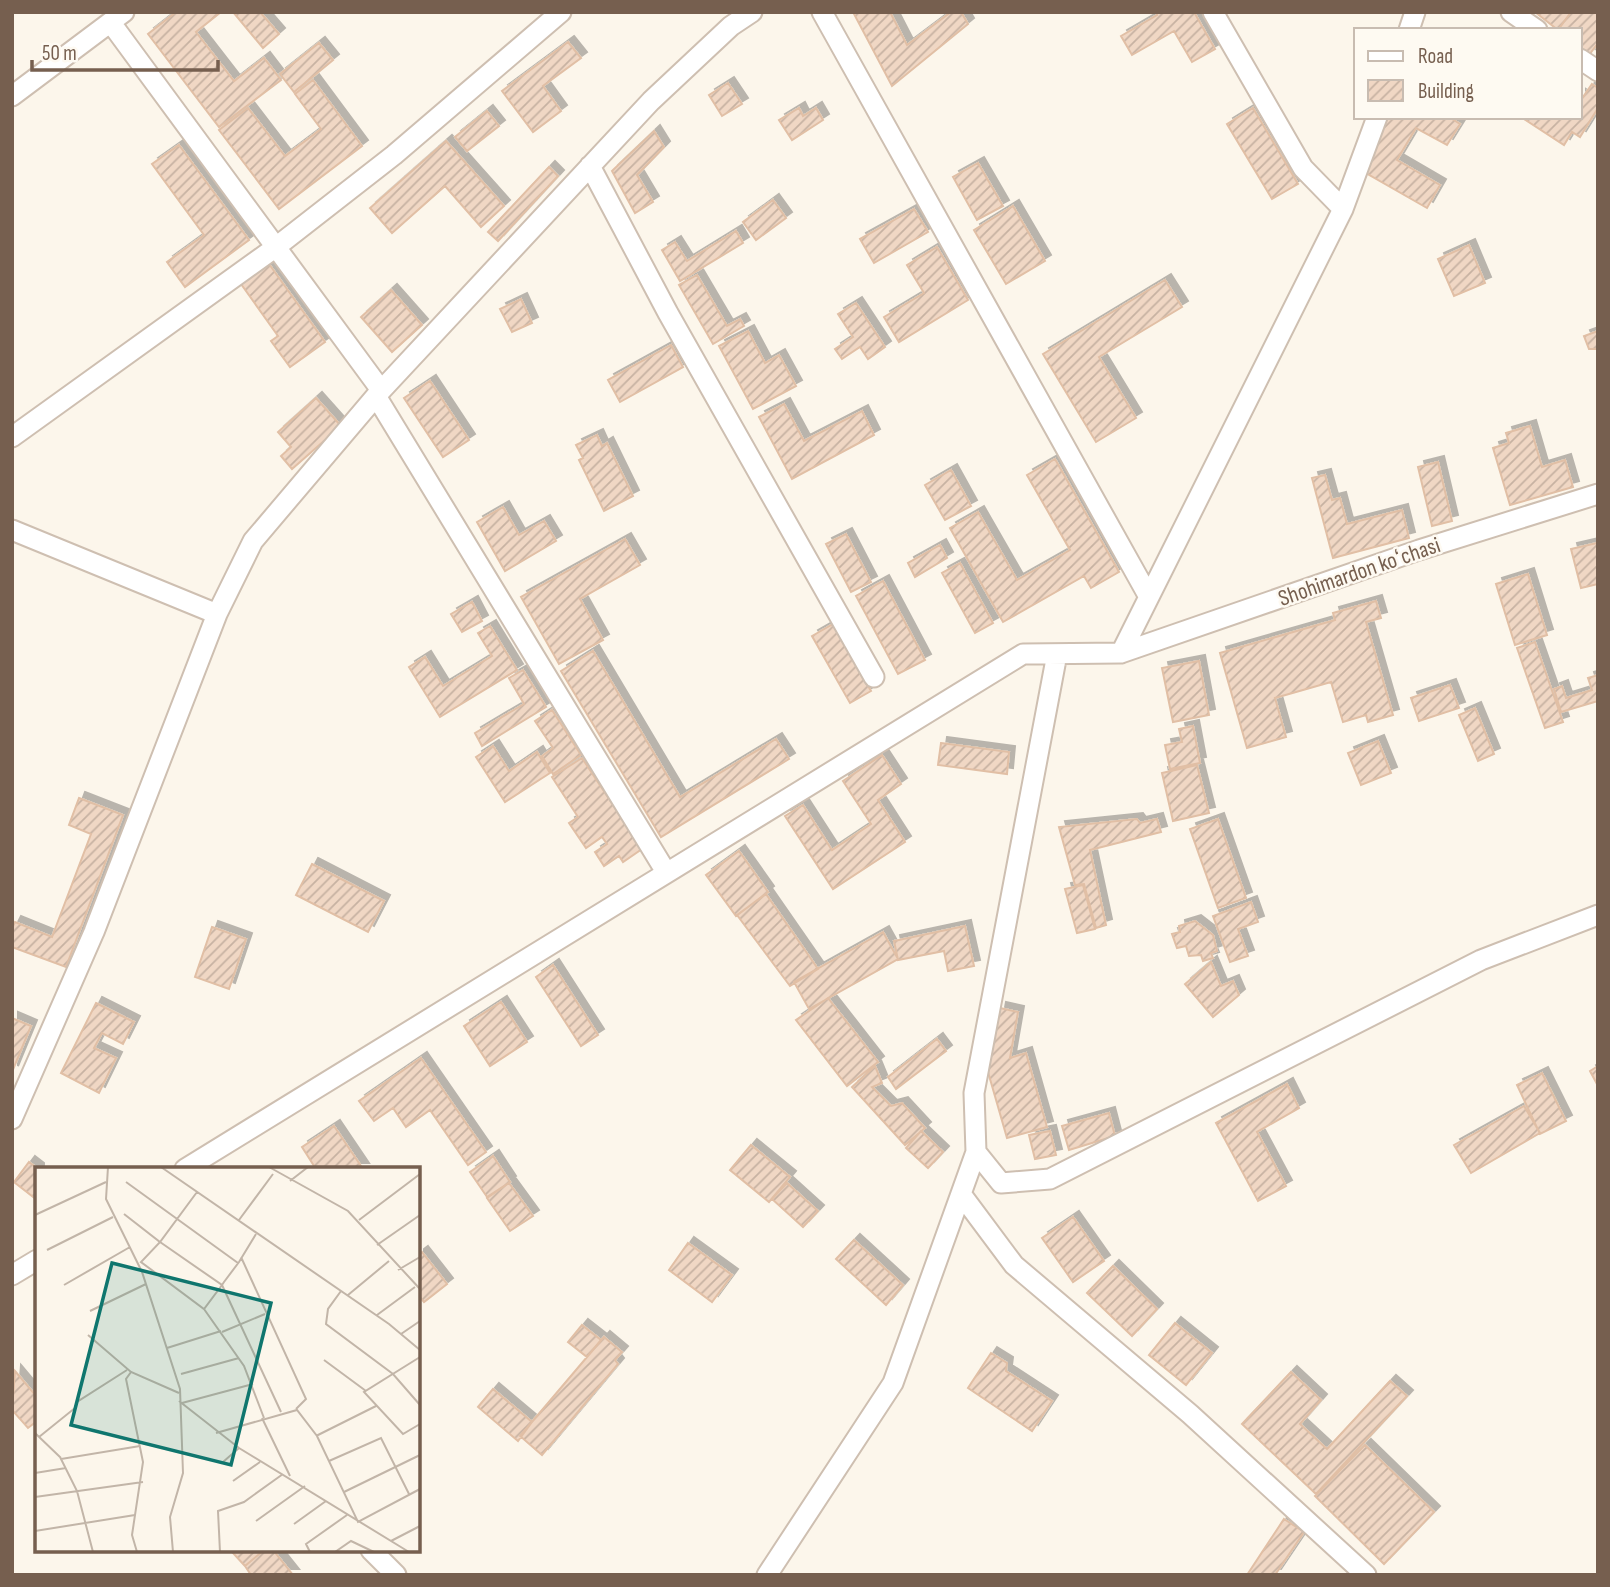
<svg xmlns="http://www.w3.org/2000/svg" width="1610" height="1587" font-family="'Sofia Sans Condensed',sans-serif">
<defs>
<pattern id="building-hatch" width="6" height="6" patternUnits="userSpaceOnUse" patternTransform="scale(1.75)"><rect width="6" height="6" fill="#f0d7c4"/><path d="M-1 1l2-2M0 6l6-6M5 7l2-2" fill="none" stroke="#c7b2a2"/></pattern>
<filter id="shadow"><feDropShadow dx="6" dy="-6" stdDeviation="0" flood-color="#0004"/></filter>
</defs>
<rect width="100%" height="100%" fill="#fcf6eb"/>
<path fill="url(#building-hatch)" stroke="#e1bfa5" stroke-width="2" filter="url(#shadow)" d="M 176,12 L 221,12 L 196,32 L 234,81 L 264,58 L 281,80 L 219,127 L 148,34 Z
M 233,12 L 260,12 L 279,34 L 263,48 Z
M 853,12 L 890,12 L 907,45 L 951,12 L 961,12 L 968,24 L 892,86 Z
M 1156,12 L 1194,12 L 1215,49 L 1192,62 L 1174,31 L 1132,55 L 1121,36 L 1157,15 Z
M 1535,12 L 1571,12 L 1558,30 Z
M 1571,12 L 1598,13 L 1598,43 L 1589,55 L 1580,48 L 1580,30 L 1558,30 Z
M 568,42 L 581,58 L 543,86 L 561,111 L 533,132 L 502,91 Z
M 319,43 L 333,60 L 294,92 L 280,74 Z
M 313,80 L 362,146 L 279,209 L 219,130 L 248,108 L 285,156 L 321,129 L 295,94 Z
M 728,83 L 742,104 L 722,116 L 709,95 Z
M 1592,84 L 1598,88 L 1598,108 L 1580,137 L 1572,132 L 1564,145 L 1521,117 L 1580,117 L 1580,95 L 1583,97 Z
M 799,108 L 803,116 L 816,108 L 823,120 L 792,140 L 779,120 Z
M 1253,108 L 1298,184 L 1272,199 L 1227,124 Z
M 487,111 L 499,126 L 467,151 L 455,137 Z
M 1388,117 L 1449,117 L 1460,124 L 1447,145 L 1416,128 L 1397,160 L 1440,185 L 1427,208 L 1359,169 Z
M 654,131 L 664,147 L 637,175 L 653,202 L 635,213 L 612,171 Z
M 446,141 L 504,206 L 481,227 L 445,186 L 392,233 L 370,208 Z
M 179,145 L 249,240 L 185,287 L 167,262 L 204,235 L 152,164 Z
M 978,163 L 1003,206 L 977,220 L 953,177 Z
M 549,167 L 558,176 L 498,241 L 488,232 Z
M 773,200 L 786,218 L 756,240 L 743,222 Z
M 1013,206 L 1045,261 L 1006,284 L 974,230 Z
M 914,209 L 928,232 L 874,263 L 860,239 Z
M 736,231 L 743,243 L 680,281 L 662,250 L 675,242 L 687,261 Z
M 1469,245 L 1485,283 L 1454,296 L 1438,259 Z
M 937,247 L 968,300 L 899,342 L 884,317 L 924,293 L 907,265 Z
M 269,264 L 325,342 L 290,367 L 271,341 L 278,336 L 241,284 Z
M 697,275 L 727,326 L 740,319 L 744,326 L 713,344 L 679,285 Z
M 1165,280 L 1182,307 L 1099,357 L 1136,418 L 1096,442 L 1043,354 Z
M 391,290 L 422,325 L 392,352 L 361,317 Z
M 521,299 L 532,323 L 512,332 L 500,309 Z
M 856,303 L 885,347 L 868,359 L 860,347 L 842,359 L 835,349 L 853,337 L 838,314 Z
M 748,331 L 765,363 L 779,355 L 796,386 L 753,409 L 719,346 Z
M 1598,331 L 1598,349 L 1589,349 L 1584,336 Z
M 671,345 L 683,367 L 620,402 L 608,380 Z
M 430,381 L 469,440 L 443,457 L 404,398 Z
M 316,398 L 341,426 L 292,469 L 281,456 L 291,447 L 278,432 Z
M 784,404 L 804,441 L 862,411 L 874,435 L 792,479 L 759,417 Z
M 1530,426 L 1542,467 L 1565,460 L 1573,487 L 1510,505 L 1493,448 L 1509,443 L 1506,433 Z
M 597,435 L 602,446 L 607,443 L 633,496 L 604,511 L 579,460 L 583,458 L 576,445 Z
M 1055,459 L 1119,572 L 1091,588 L 1084,576 L 1003,622 L 950,528 L 978,512 L 1017,580 L 1070,550 L 1027,475 Z
M 1438,462 L 1452,521 L 1432,526 L 1418,467 Z
M 951,470 L 971,506 L 945,520 L 925,485 Z
M 1325,475 L 1332,500 L 1340,498 L 1347,524 L 1402,510 L 1409,538 L 1333,558 L 1312,478 Z
M 503,507 L 519,535 L 544,521 L 556,541 L 505,571 L 477,522 Z
M 846,534 L 871,582 L 851,592 L 826,544 Z
M 625,539 L 640,565 L 580,599 L 603,640 L 559,664 L 521,597 Z
M 1597,543 L 1598,584 L 1581,588 L 1571,549 Z
M 940,545 L 947,558 L 915,577 L 908,563 Z
M 960,563 L 993,623 L 975,633 L 942,573 Z
M 1528,574 L 1547,635 L 1515,645 L 1496,584 Z
M 883,581 L 925,660 L 898,674 L 856,596 Z
M 1376,601 L 1381,618 L 1366,622 L 1393,715 L 1368,722 L 1366,715 L 1343,722 L 1331,682 L 1275,698 L 1286,737 L 1247,748 L 1220,653 L 1335,620 L 1333,613 Z
M 472,602 L 482,621 L 462,632 L 451,614 Z
M 833,624 L 871,691 L 850,703 L 812,636 Z
M 490,626 L 517,670 L 440,717 L 409,667 L 425,657 L 443,686 L 492,656 L 478,633 Z
M 1535,642 L 1563,722 L 1545,728 L 1517,648 Z
M 593,651 L 680,797 L 776,739 L 789,759 L 661,837 L 561,671 Z
M 1199,661 L 1209,715 L 1173,722 L 1162,668 Z
M 523,670 L 546,707 L 482,746 L 475,733 L 524,704 L 509,678 Z
M 1598,675 L 1598,701 L 1561,712 L 1554,689 L 1562,686 L 1566,698 L 1592,690 L 1588,678 Z
M 1450,685 L 1459,708 L 1419,721 L 1411,698 Z
M 1475,708 L 1494,754 L 1478,761 L 1459,715 Z
M 552,710 L 581,755 L 553,774 L 542,756 L 553,748 L 535,721 Z
M 1193,726 L 1200,763 L 1170,769 L 1165,745 L 1182,742 L 1179,729 Z
M 1378,741 L 1391,773 L 1361,785 L 1348,753 Z
M 941,743 L 1009,752 L 1007,774 L 938,765 Z
M 493,746 L 509,771 L 537,752 L 550,773 L 505,802 L 476,757 Z
M 882,755 L 901,784 L 878,800 L 905,842 L 833,889 L 785,816 L 803,805 L 832,850 L 871,824 L 843,781 Z
M 582,758 L 642,849 L 623,862 L 619,856 L 604,866 L 595,852 L 607,844 L 602,837 L 586,848 L 569,823 L 578,817 L 552,777 Z
M 1197,765 L 1209,813 L 1173,821 L 1162,773 Z
M 79,798 L 123,815 L 66,967 L 12,947 L 12,928 L 15,922 L 52,937 L 91,834 L 69,825 Z
M 1137,819 L 1140,823 L 1157,819 L 1161,832 L 1090,850 L 1106,925 L 1096,928 L 1084,884 L 1075,885 L 1059,827 Z
M 1218,819 L 1246,898 L 1218,908 L 1190,829 Z
M 739,851 L 768,892 L 736,916 L 706,875 Z
M 312,864 L 384,901 L 368,932 L 296,895 Z
M 1083,885 L 1095,929 L 1077,933 L 1065,889 Z
M 766,894 L 818,969 L 790,986 L 737,915 Z
M 1251,902 L 1258,922 L 1238,929 L 1248,956 L 1230,962 L 1213,916 Z
M 1195,921 L 1213,935 L 1217,951 L 1211,953 L 1213,958 L 1203,961 L 1201,955 L 1189,956 L 1186,946 L 1177,948 L 1172,934 L 1180,932 L 1179,926 Z
M 965,926 L 974,966 L 948,971 L 944,951 L 898,960 L 894,941 Z
M 212,927 L 246,939 L 229,989 L 195,977 Z
M 883,932 L 898,959 L 809,1009 L 794,982 Z
M 1211,962 L 1221,986 L 1233,981 L 1239,995 L 1213,1017 L 1185,984 Z
M 553,965 L 598,1035 L 581,1046 L 536,977 Z
M 828,998 L 878,1062 L 847,1086 L 796,1020 Z
M 501,1002 L 527,1042 L 490,1066 L 464,1026 Z
M 96,1003 L 134,1022 L 123,1044 L 102,1033 L 94,1048 L 116,1058 L 99,1093 L 61,1073 Z
M 1000,1008 L 1018,1012 L 1010,1058 L 1026,1053 L 1047,1127 L 1007,1138 L 988,1072 Z
M 12,1018 L 31,1026 L 12,1072 Z
M 937,1039 L 946,1051 L 896,1089 L 888,1077 Z
M 421,1058 L 486,1152 L 468,1165 L 430,1110 L 406,1127 L 393,1108 L 374,1121 L 359,1101 Z
M 875,1066 L 882,1083 L 872,1087 L 891,1106 L 902,1103 L 925,1128 L 905,1145 L 852,1087 Z
M 1598,1066 L 1598,1086 L 1590,1071 Z
M 1542,1073 L 1566,1121 L 1540,1134 L 1517,1085 Z
M 1287,1084 L 1299,1108 L 1257,1132 L 1286,1186 L 1258,1201 L 1216,1123 Z
M 1524,1106 L 1540,1133 L 1471,1173 L 1454,1145 Z
M 1109,1113 L 1115,1136 L 1069,1150 L 1062,1126 Z
M 334,1126 L 363,1169 L 316,1169 L 302,1147 Z
M 921,1131 L 943,1152 L 928,1168 L 906,1148 Z
M 1050,1131 L 1056,1155 L 1035,1159 L 1029,1135 Z
M 751,1145 L 790,1177 L 769,1202 L 730,1170 Z
M 493,1156 L 510,1182 L 487,1197 L 470,1172 Z
M 29,1162 L 38,1169 L 37,1200 L 14,1182 Z
M 509,1183 L 533,1216 L 510,1231 L 487,1198 Z
M 787,1183 L 818,1211 L 803,1227 L 772,1199 Z
M 1073,1217 L 1104,1261 L 1073,1282 L 1042,1238 Z
M 854,1240 L 903,1285 L 886,1305 L 836,1259 Z
M 688,1243 L 732,1275 L 712,1302 L 669,1270 Z
M 422,1252 L 447,1284 L 424,1302 L 418,1295 L 418,1255 Z
M 1113,1266 L 1157,1309 L 1132,1336 L 1087,1293 Z
M 1175,1323 L 1212,1353 L 1186,1385 L 1149,1355 Z
M 582,1325 L 601,1340 L 587,1357 L 568,1342 Z
M 604,1337 L 622,1352 L 615,1360 L 618,1364 L 542,1455 L 520,1436 Z
M 991,1353 L 1007,1363 L 1006,1371 L 1052,1401 L 1032,1431 L 968,1388 Z
M 15,1371 L 37,1397 L 37,1421 L 28,1428 L 12,1410 Z
M 1291,1372 L 1321,1400 L 1300,1424 L 1327,1449 L 1390,1381 L 1407,1396 L 1316,1494 L 1242,1424 Z
M 493,1389 L 532,1422 L 518,1441 L 478,1407 Z
M 1365,1445 L 1434,1512 L 1384,1564 L 1315,1496 Z
M 1284,1519 L 1304,1532 L 1275,1575 L 1247,1575 Z
M 235,1550 L 264,1550 L 245,1566 L 232,1552 Z
M 264,1550 L 273,1550 L 293,1575 L 251,1575 L 245,1566 Z"/>
<g fill="none" stroke-linecap="round" stroke-linejoin="round">
<g stroke="#cebfb1" stroke-width="23">
<path id="minor" d="M 822,12 L 1149,597
M 1213,12 L 1303,168 L 1343,209
M 1511,12 L 1537,30
M 111,23 L 381,390
M 1409,30 L 1415,12
M 1580,59 L 1598,71
M 12,96 L 124,12
M 590,166 L 668,313 L 874,677
M 376,396 L 666,872
M 12,437 L 276,247 L 394,155 L 561,12
M 12,530 L 217,614 L 94,932 L 12,1119
M 217,614 L 253,541 L 376,396 L 651,101 L 731,26 L 752,12
M 1121,653 L 1343,209 L 1377,117
M 976,1152 L 1001,1183 L 1050,1179 L 1481,960 L 1598,915
M 185,1169 L 1023,654 L 1121,653 L 1419,550 L 1598,494
M 961,1194 L 1014,1265 L 1190,1414 L 1366,1575
M 12,1275 L 37,1260
M 371,1550 L 396,1575
M 767,1575 L 893,1383 L 976,1152 L 974,1093 L 1057,654"/>
</g>
<use href="#minor" stroke="#fff" stroke-width="19"/>
</g>
<g text-anchor="middle" stroke-width="5" stroke-linejoin="round" paint-order="stroke">
<g font-size="23" fill="#765f4f" stroke="#fefaf2">
<text transform="translate(1359 571) rotate(-19)" y="8">Shohimardon koʻchasi</text>
</g>
</g>
<g transform="translate(35 1167)">
<rect width="385" height="385" fill="#fcf6eb"/>
<path fill="none" stroke="#c2b5a8" stroke-width="2" d="M 73,0 L 71,32 L 107,105 L 145,222 L 148,306 L 135,350 L 138,385M 126,0 L 354,157 L 385,183M 234,0 L 313,44 L 385,122M 255,14 L 273,0M 91,15 L 203,96M 89,47 L 125,75 L 162,25M 0,48 L 71,15M 204,53 L 238,7M 324,53 L 385,7M 221,67 L 204,95 L 189,115 L 187,118 L 169,142 L 106,95 L 125,75 L 187,118 L 246,245M 342,78 L 385,48M 12,83 L 78,50M 206,90 L 271,232 L 261,242M 363,103 L 385,90M 29,118 L 95,80M 306,124 L 293,142 L 291,157 L 358,207 L 385,238M 313,128 L 354,94M 169,142 L 209,199 L 229,251M 55,144 L 111,117M 342,148 L 380,120M 187,165 L 230,147M 366,167 L 385,154M 53,168 L 96,205 L 144,226M 132,181 L 186,164M 385,190 L 329,225 L 368,267 L 385,257M 289,193 L 331,224M 96,205 L 91,212 L 108,295 L 97,368 L 102,385M 146,207 L 204,191M 144,234 L 204,281 L 374,385M 147,236 L 218,217M 227,251 L 255,309M 0,266 L 26,291M 181,266 L 262,243 L 282,269 L 323,355 L 385,322M 281,269 L 341,239M 4,270 L 40,241 L 42,235 L 92,203M 294,294 L 346,271 L 374,327M 188,295 L 204,281M 0,306 L 31,301M 198,314 L 225,295M 309,325 L 385,288M 0,330 L 108,315M 221,354 L 270,319M 259,357 L 291,334M 0,364 L 100,348M 356,374 L 385,359M 58,385 L 42,324 L 26,292 L 105,279M 185,385 L 183,344 L 209,335 L 248,307M 275,385 L 271,377 L 312,348M 300,385 L 316,374 L 339,385"/>
<path fill="#0f766e" fill-opacity="0.15" stroke="#0f766e" stroke-width="3.5" d="M 77,96 L 236,136 L 196,298 L 36,258 Z"/>
<rect width="385" height="385" fill="none" stroke="#765f4f" stroke-width="3.5"/>
</g>
<rect width="1610" height="1587" fill="none" stroke="#765f4f" stroke-width="28"/>
<rect x="1354" y="28" width="228" height="91" fill="#fefaf2" stroke="#c8bcb1" stroke-width="2"/>
<rect x="1368" y="51" width="35" height="10" fill="#ffffff" stroke="#c8bcb1" stroke-width="2"/>
<text x="1418" y="63" font-size="21" fill="#765f4f">Road</text>
<rect x="1368" y="80" width="35" height="21" fill="url(#building-hatch)" stroke="#c8bcb1" stroke-width="2"/>
<text x="1418" y="98" font-size="21" fill="#765f4f">Building</text>
<path d="M32 60v10h186v-10" fill="none" stroke="#765f4f" stroke-width="3.5"/>
<text x="42" y="60" font-size="21" fill="#765f4f" stroke="#fefaf2" stroke-width="5" paint-order="stroke">50 m</text>
</svg>
